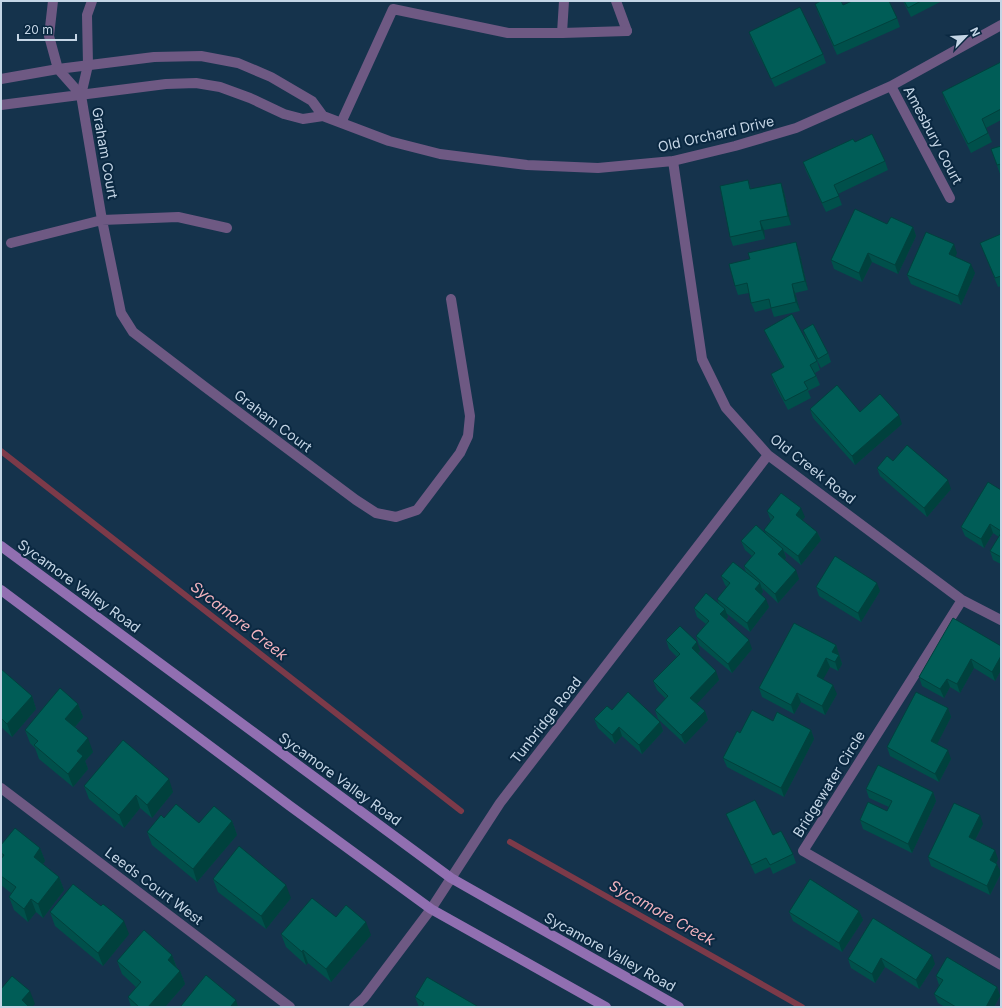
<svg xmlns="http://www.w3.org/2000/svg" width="1002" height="1008" font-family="Inter,sans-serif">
<rect width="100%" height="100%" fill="#15334c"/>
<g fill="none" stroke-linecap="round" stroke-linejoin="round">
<path stroke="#7c3a49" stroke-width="6" d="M 1,451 L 461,811
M 510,842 L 802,1007"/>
<path stroke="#6e5983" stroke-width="10" d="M 616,1 L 627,31
M 562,33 L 564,1
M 81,95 L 88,65 L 87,15 L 92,1"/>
<path stroke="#6e5983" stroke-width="10" d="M 53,1 L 49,36 L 58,69 L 81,95
M 1,79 L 58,69 L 154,57 L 201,56 L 238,63 L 271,77 L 312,101 L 323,116
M 891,86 L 950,198
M 81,95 L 102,220 L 121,313 L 133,332 L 205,387 L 356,500 L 376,513 L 396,517 L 417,510 L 460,453 L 468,436 L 470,416 L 451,299
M 1,105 L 166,84 L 196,83 L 220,87 L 250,98 L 284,114 L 303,119 L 323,116 L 389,141 L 440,154 L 527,165 L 598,168 L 673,161 L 735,146 L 796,128 L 891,86 L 1001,25
M 341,123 L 393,9 L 508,33 L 562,33 L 627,31
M 673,161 L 702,359 L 726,408 L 768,455 L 962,600 L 1001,620
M 11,243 L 102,220 L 178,217 L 227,228
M 962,600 L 803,851 L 1001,965
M 1,788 L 290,1007
M 354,1007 L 364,998 L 431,909 L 500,803 L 768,455"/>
<path stroke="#916fb1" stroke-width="10" d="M 1,546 L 451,878 L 679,1007
M 1,590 L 290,806 L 431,909 L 606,1007"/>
</g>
<path fill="#00504b" d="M 903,1 L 942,1 L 911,17 Z
M 815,4 L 843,5 L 897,18 L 900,27 L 837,55 L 818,13 Z
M 749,32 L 823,54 L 826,63 L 775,87 L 752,41 Z
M 1001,62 L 1001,120 L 986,128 L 992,142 L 971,153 L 945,101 L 942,92 Z
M 855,142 L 885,161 L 888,170 L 838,194 L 842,205 L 826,212 L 806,171 L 803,162 Z
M 1001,146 L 1001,174 L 1000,174 L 991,149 Z
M 748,180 L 751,189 L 781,183 L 784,192 L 791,225 L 764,230 L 765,239 L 733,246 L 730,237 Z
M 887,224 L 913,227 L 916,236 L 898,274 L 872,262 L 862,282 L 834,269 L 831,260 Z
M 1001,234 L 1001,286 L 998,287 L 980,243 Z
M 799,251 L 808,290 L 795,293 L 800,311 L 774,317 L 771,308 L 755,312 L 751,303 L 749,293 L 738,295 L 735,286 L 750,259 Z
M 957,253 L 955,257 L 975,273 L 961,305 L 911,284 L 907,275 Z
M 764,330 L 817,361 L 820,370 L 815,373 L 820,385 L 808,391 L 811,398 L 788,410 L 774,383 L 771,374 L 783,367 L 768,339 Z
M 803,330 L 828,353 L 831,362 L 821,368 L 806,339 Z
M 810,409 L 860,412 L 902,424 L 855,465 L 813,418 Z
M 877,468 L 951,489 L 927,517 L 880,476 Z
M 1001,490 L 1001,564 L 993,560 L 990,551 L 999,537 L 993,533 L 984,548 L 965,536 L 961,527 Z
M 767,511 L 805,517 L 802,520 L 817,532 L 821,540 L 801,565 L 784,551 L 786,558 L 784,559 L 799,579 L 778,603 L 762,588 L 763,592 L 761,594 L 769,607 L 750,632 L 726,613 L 728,617 L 726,620 L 752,649 L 732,673 L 699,645 L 696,636 L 706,624 L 697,617 L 694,608 L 719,604 L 717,599 L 727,587 L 725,585 L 721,576 L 746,572 L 744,566 L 752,556 L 745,550 L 741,541 L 766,533 L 764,530 L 771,521 Z
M 816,587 L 880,591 L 861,622 L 819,596 Z
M 666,640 L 700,651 L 698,654 L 719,680 L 696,704 L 705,711 L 708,720 L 685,744 L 658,719 L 655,710 L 666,699 L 657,690 L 653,681 L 677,657 L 669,649 Z
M 836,645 L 842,664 L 838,671 L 830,667 L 823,679 L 837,694 L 825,715 L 801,702 L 794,714 L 762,697 L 759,688 Z
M 1001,646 L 1001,670 L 995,681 L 974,668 L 960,693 L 950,687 L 944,698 L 922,686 L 919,677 Z
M 1,669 L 32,696 L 36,709 L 12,737 L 1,727 Z
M 78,704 L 83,717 L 75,727 L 93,752 L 85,761 L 88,769 L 73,787 L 39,759 L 35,748 L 30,743 L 25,730 Z
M 948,708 L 951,717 L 937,744 L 951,759 L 939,782 L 890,756 L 887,747 Z
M 612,710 L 660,722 L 663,731 L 642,754 L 622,736 L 615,744 L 598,728 L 594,719 Z
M 773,721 L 811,730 L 814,739 L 784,797 L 727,767 L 723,758 L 740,733 Z
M 84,786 L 173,792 L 152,818 L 140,808 L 124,828 L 89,799 Z
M 866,789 L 933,792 L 936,801 L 912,853 L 863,829 L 860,820 L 887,811 L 889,807 L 869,798 Z
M 726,814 L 773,835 L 793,854 L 796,863 L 773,874 L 770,867 L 755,874 L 730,823 Z
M 164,818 L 199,823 L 232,821 L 237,835 L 197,882 L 152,845 L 147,832 Z
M 983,824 L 975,840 L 998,859 L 996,863 L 1001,873 L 990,895 L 931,866 L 928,857 Z
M 1,845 L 40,848 L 45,861 L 43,864 L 59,877 L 64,890 L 43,918 L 36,912 L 28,922 L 14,910 L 9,897 L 11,893 L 1,885 Z
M 213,879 L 291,898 L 266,929 L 218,892 Z
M 859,911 L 863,920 L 842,952 L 793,921 L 789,912 Z
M 50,912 L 129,934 L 103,966 L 55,926 Z
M 336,917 L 371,935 L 331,982 L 308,963 L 306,965 L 286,947 L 281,934 Z
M 873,918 L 935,964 L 919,989 L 885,967 L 875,983 L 851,968 L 848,959 Z
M 172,955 L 177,968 L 180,971 L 185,984 L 165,1007 L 131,1007 L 128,997 L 136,987 L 122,974 L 117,961 Z
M 936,976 L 997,987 L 1000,996 L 994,1007 L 945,1007 L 938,1003 L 934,994 L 939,985 Z
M 415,997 L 478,1007 L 419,1007 Z"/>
<path fill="#00413d" d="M 781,183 L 784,192 L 791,225 L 788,216 Z
M 760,221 L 764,230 L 765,239 L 762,230 Z
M 913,227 L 916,236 L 898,274 L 895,265 Z
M 796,242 L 799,251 L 808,290 L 805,281 Z
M 954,244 L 957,253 L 953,263 L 949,254 Z
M 868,253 L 872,262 L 862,282 L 859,273 Z
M 971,264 L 975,273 L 961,305 L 958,296 Z
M 792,284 L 795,293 L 800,311 L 796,302 Z
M 899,415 L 902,424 L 855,465 L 852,456 Z
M 948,480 L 951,489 L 927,517 L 924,508 Z
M 801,508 L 805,517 L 799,524 L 796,515 Z
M 990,524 L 993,533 L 984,548 L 981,539 Z
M 817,532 L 821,540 L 801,565 L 798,556 Z
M 783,549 L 786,558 L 781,563 L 778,554 Z
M 796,570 L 799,579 L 778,603 L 775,594 Z
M 760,583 L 763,592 L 758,598 L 755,589 Z
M 877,583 L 880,591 L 861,622 L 858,613 Z
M 766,599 L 769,607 L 750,632 L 747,623 Z
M 725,609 L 728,617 L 723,623 L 720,614 Z
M 749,640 L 752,649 L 732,673 L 728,664 Z
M 697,642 L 700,651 L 695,657 L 692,648 Z
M 836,645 L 842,664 L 838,671 L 832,652 Z
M 1001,656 L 1001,670 L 995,681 L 992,672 Z
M 826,658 L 830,667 L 820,685 L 817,676 Z
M 971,659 L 974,668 L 960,693 L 957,684 Z
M 716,671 L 719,680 L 694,707 L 690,698 Z
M 947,679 L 950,687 L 944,698 L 940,689 Z
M 833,685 L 837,694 L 825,715 L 822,706 Z
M 797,693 L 801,702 L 794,714 L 791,705 Z
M 32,696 L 36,709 L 12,737 L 7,724 Z
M 78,704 L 83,717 L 70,733 L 65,719 Z
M 948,708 L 951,717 L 934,750 L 931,741 Z
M 705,711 L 708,720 L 685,744 L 681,735 Z
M 660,722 L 663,731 L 642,754 L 639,745 Z
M 619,727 L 622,736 L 615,744 L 612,735 Z
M 811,730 L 814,739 L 784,797 L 781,788 Z
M 88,738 L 93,752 L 85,761 L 88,769 L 73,787 L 68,774 L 77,751 Z
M 948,750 L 951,759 L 939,782 L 935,774 Z
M 169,779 L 173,792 L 152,818 L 147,805 Z
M 933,792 L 936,801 L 912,853 L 908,844 Z
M 136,795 L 140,808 L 124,828 L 119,815 Z
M 980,815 L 983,824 L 972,846 L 969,837 Z
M 232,821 L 237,835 L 197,882 L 193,869 Z
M 40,848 L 45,861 L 38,871 L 34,857 Z
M 995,850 L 998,859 L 993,869 L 990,860 Z
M 997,864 L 1001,873 L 990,895 L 987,886 Z
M 59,877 L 64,890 L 43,918 L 38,904 Z
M 286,885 L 291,898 L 266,929 L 261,916 Z
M 31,899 L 36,912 L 28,922 L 24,909 Z
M 859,911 L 863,920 L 842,952 L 839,943 Z
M 124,921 L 129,934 L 103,966 L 98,953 Z
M 366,922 L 371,935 L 331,982 L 326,969 Z
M 303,950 L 308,963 L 306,965 L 302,952 Z
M 172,955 L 177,969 L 168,960 Z
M 932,955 L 935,964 L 919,989 L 916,980 Z
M 881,958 L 885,967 L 875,983 L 872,974 Z
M 180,971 L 185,984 L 165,1007 L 148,1007 Z
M 997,987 L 1000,996 L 994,1007 L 986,1007 Z
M 30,991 L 35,1004 L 32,1007 L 24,1007 L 22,1000 Z
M 236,1000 L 238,1007 L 232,1007 L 231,1006 Z"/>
<path fill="#005d57" stroke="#00413d" d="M 821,1 L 841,1 L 843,5 L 852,1 L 889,1 L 897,18 L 834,46 L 815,4 Z
M 904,1 L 921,1 L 908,8 Z
M 800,7 L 823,54 L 771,79 L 749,32 Z
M 1001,62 L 1001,109 L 982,119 L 988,133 L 968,144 L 942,92 Z
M 872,134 L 885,161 L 834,185 L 839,196 L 822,203 L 803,162 L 853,139 L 855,142 Z
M 1001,146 L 1001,164 L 997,165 L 991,149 Z
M 748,180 L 750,189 L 781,183 L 788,216 L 760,221 L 762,230 L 730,237 L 720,186 Z
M 855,209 L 887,224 L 891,217 L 913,227 L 895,265 L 868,253 L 859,273 L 831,260 Z
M 926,232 L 954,244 L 949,254 L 971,264 L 958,296 L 907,275 Z
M 1001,234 L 1001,276 L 995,278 L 980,243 Z
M 796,242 L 805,281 L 792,284 L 796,302 L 771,308 L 769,299 L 751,303 L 747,283 L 735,286 L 729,264 L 750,259 L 748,253 Z
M 792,314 L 817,361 L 810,365 L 816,376 L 804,382 L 808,389 L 785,401 L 771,374 L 784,367 L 764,330 Z
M 813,324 L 828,353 L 818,359 L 803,330 Z
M 837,385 L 860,412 L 880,394 L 899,415 L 852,456 L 810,409 Z
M 907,445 L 948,480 L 924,508 L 877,468 L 887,456 L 893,461 Z
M 988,482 L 1001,490 L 1001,531 L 990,524 L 981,539 L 961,527 Z
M 781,493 L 801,508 L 796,515 L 817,532 L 798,556 L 764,530 L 774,517 L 767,511 Z
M 756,525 L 783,549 L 778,554 L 796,570 L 775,594 L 744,566 L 755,553 L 741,541 Z
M 1001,533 L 1001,557 L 990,551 Z
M 835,556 L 877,583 L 858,613 L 816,587 Z
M 733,562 L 760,583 L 755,589 L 766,599 L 747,623 L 717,599 L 730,583 L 721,576 Z
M 706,593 L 725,609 L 720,614 L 749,640 L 728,664 L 696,636 L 709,621 L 694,608 Z
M 953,618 L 1001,646 L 1001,656 L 992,672 L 971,659 L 957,684 L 947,679 L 940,689 L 919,677 Z
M 794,623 L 836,645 L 832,652 L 839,655 L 835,662 L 826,658 L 817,676 L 833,685 L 822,706 L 797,693 L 791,705 L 759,688 Z
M 680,626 L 697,642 L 692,648 L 716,671 L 690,698 L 705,711 L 681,735 L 655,710 L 668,696 L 653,681 L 680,654 L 666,640 Z
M 1,669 L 32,696 L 7,724 L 1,718 Z
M 60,688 L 78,704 L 65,719 L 88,738 L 77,751 L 83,756 L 68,774 L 34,745 L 38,741 L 25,730 Z
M 628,692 L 660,722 L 639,745 L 619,727 L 612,735 L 594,719 L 607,706 L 612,710 Z
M 916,692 L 948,708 L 931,741 L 948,750 L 935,774 L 887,747 Z
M 752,710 L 773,721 L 777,712 L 811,730 L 781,788 L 723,758 L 737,731 L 740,733 Z
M 123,740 L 169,779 L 147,805 L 136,795 L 119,815 L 84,786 Z
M 878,765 L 933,792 L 908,844 L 860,820 L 868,802 L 887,811 L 892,801 L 866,789 Z
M 755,800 L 773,835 L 781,831 L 793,854 L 770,865 L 766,858 L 751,865 L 726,814 Z
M 954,803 L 980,815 L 969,837 L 995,850 L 990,860 L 997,864 L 987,886 L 928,857 Z
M 176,804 L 199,823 L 214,806 L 232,821 L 193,869 L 147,832 L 161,815 L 164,818 Z
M 15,828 L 40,848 L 34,857 L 59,877 L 38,904 L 31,899 L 24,909 L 9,897 L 16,887 L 1,876 L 1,859 L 4,855 L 1,853 L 1,845 Z
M 239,846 L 286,885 L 261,916 L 213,879 Z
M 810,879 L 859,911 L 839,943 L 789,912 Z
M 73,884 L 101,906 L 103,904 L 124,921 L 98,953 L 50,912 Z
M 312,898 L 336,917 L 346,905 L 366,922 L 326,969 L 303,950 L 302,952 L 281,934 Z
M 873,918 L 932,955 L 916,980 L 881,958 L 872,974 L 848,959 Z
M 144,930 L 172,955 L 168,960 L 180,971 L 148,1007 L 139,1007 L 128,997 L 141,982 L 117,961 Z
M 947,957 L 997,987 L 986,1007 L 956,1007 L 934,994 L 943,980 L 936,976 Z
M 206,975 L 236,1000 L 231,1006 L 233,1007 L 182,1007 L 181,1006 Z
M 12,976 L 30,991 L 22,1000 L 29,1007 L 1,1007 L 1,989 Z
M 427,977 L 477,1006 L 477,1007 L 422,1007 L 424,1003 L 415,997 Z"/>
<g text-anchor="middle" stroke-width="4" stroke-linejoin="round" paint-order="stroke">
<g font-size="14" fill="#c4d5e5" stroke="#0a2841">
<text transform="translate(716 134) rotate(-13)" y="5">Old Orchard Drive</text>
<text transform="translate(933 135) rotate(62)" y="5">Amesbury Court</text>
<text transform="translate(105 153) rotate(80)" y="5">Graham Court</text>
<text transform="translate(273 421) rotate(37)" y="5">Graham Court</text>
<text transform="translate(813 469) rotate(38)" y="5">Old Creek Road</text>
<text transform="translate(79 586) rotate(36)" y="5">Sycamore Valley Road</text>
<text transform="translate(546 720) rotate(-52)" y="5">Tunbridge Road</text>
<text transform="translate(340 779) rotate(36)" y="5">Sycamore Valley Road</text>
<text transform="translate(829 784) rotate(-58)" y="5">Bridgewater Circle</text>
<text transform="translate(154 886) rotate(37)" y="5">Leeds Court West</text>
<text transform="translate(610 952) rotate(29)" y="5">Sycamore Valley Road</text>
</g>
<g font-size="15" font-style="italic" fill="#f2b3be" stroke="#0a2841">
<text transform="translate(239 621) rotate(38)" y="5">Sycamore Creek</text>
<text transform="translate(662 913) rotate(29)" y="5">Sycamore Creek</text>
</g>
</g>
<rect width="1002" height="1008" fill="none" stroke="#c4d5e5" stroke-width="4"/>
<g transform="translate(966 36) rotate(65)" stroke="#0a2841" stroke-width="3" paint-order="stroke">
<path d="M0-3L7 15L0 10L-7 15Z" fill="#c4d5e5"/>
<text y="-6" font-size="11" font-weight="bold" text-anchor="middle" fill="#c4d5e5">N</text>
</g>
<path d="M18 34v6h58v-6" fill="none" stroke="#c4d5e5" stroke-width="2"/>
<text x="24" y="34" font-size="12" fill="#c4d5e5" stroke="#0a2841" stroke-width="3" paint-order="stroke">20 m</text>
</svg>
